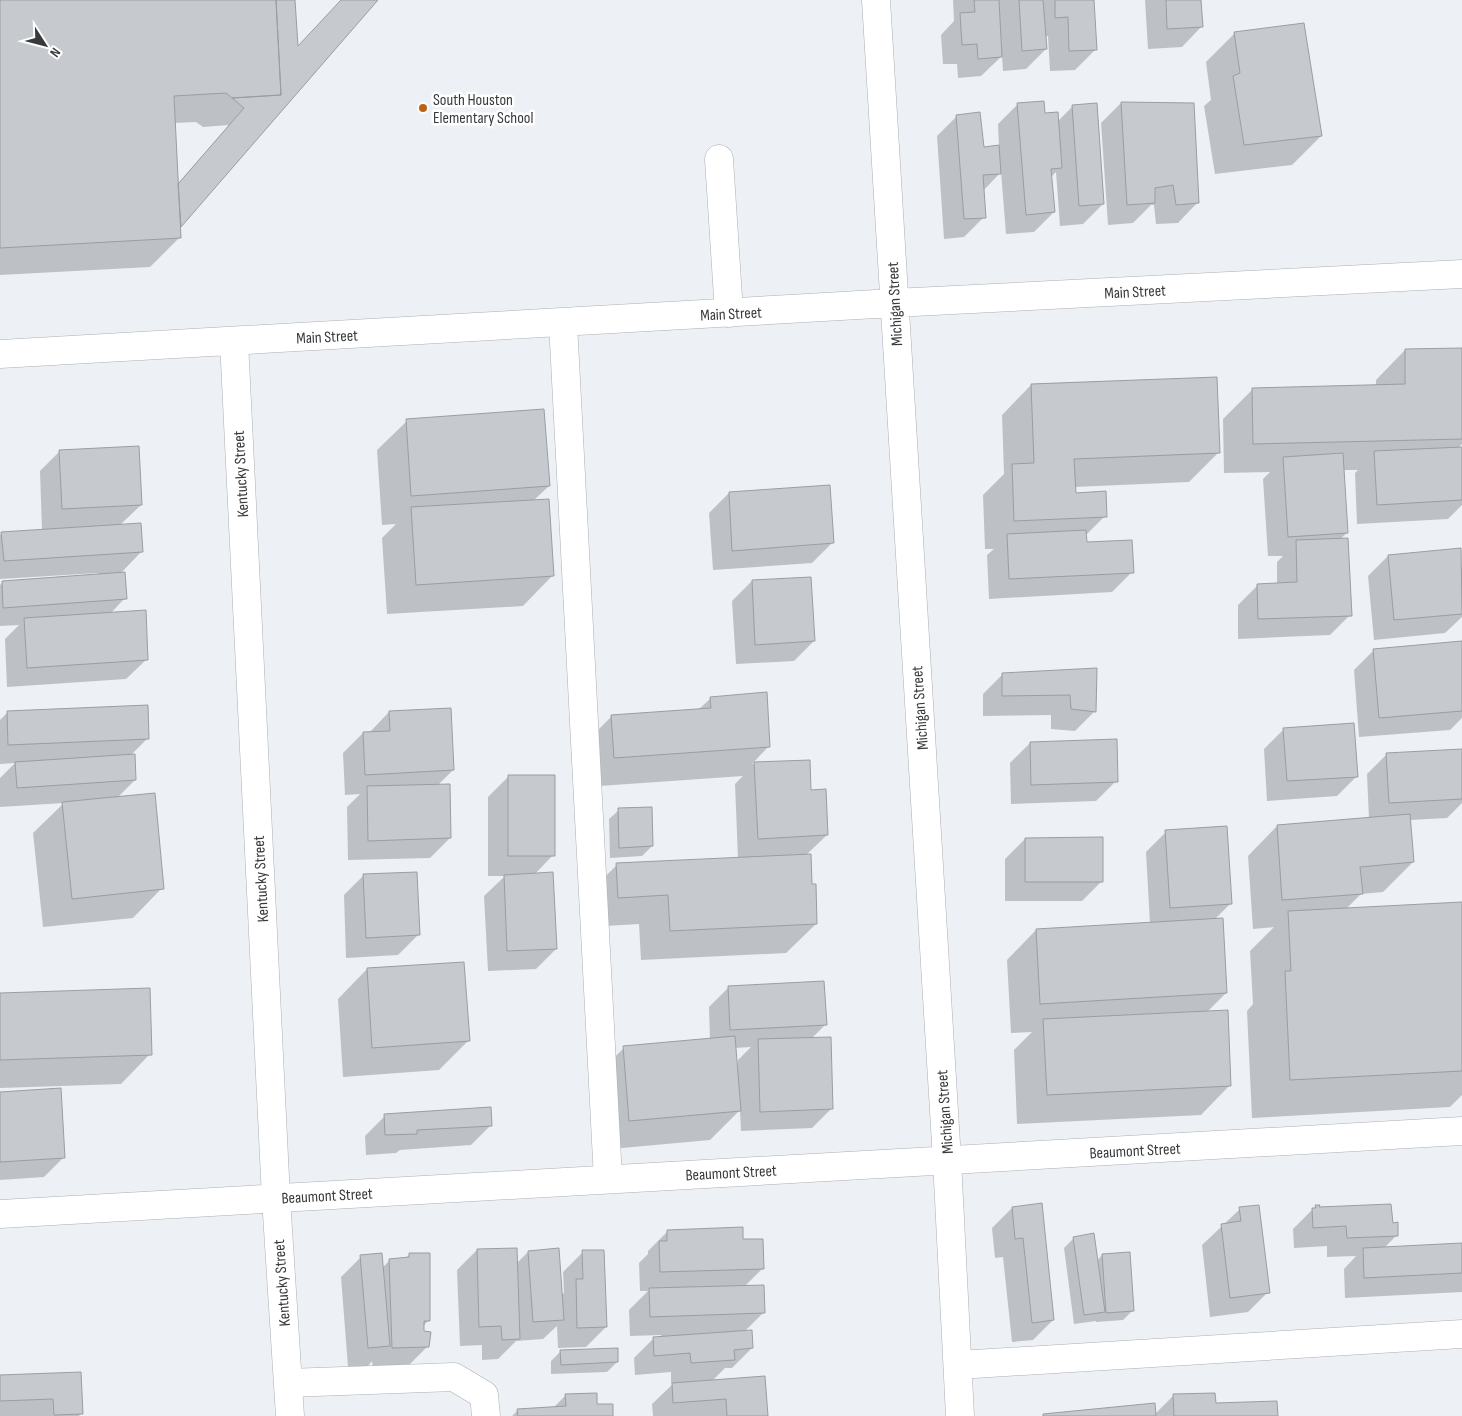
<svg xmlns="http://www.w3.org/2000/svg" width="1462" height="1416" font-family="'Sofia Sans Condensed',sans-serif">
<rect width="100%" height="100%" fill="#edf1f6"/>
<path fill="#0003" fill-rule="evenodd" d="M 0,0 L 294,0 L 297,49 L 342,0 L 376,0 L 179,227 L 180,237 L 150,267 L 0,275 ZM 196,122 L 203,127 L 229,125 L 177,185 L 174,123 Z
M 953,0 L 1042,0 L 1042,2 L 1044,0 L 1093,0 L 1095,50 L 1075,70 L 1050,71 L 1048,36 L 1045,37 L 1046,49 L 1026,69 L 1003,71 L 1002,56 L 981,76 L 958,78 L 957,64 L 943,64 L 941,35 L 954,21 Z
M 1145,0 L 1200,0 L 1202,26 L 1182,47 L 1148,49 Z
M 1235,33 L 1321,136 L 1292,165 L 1215,174 L 1204,106 L 1211,100 L 1206,62 Z
M 1121,103 L 1198,202 L 1178,223 L 1156,224 L 1154,205 L 1151,205 L 1133,223 L 1108,225 L 1101,123 Z
M 1018,104 L 1044,115 L 1057,122 L 1073,106 L 1103,204 L 1083,224 L 1060,226 L 1056,172 L 1051,177 L 1054,212 L 1034,232 L 1006,234 L 1001,172 L 983,191 L 984,217 L 964,237 L 944,239 L 937,136 L 957,116 L 982,148 L 999,147 L 998,124 Z
M 1462,349 L 1462,444 L 1458,448 L 1462,448 L 1462,505 L 1448,519 L 1357,524 L 1355,473 L 1358,470 L 1343,470 L 1347,533 L 1339,540 L 1350,615 L 1330,635 L 1238,639 L 1238,605 L 1258,585 L 1277,584 L 1277,562 L 1283,556 L 1268,556 L 1263,479 L 1270,472 L 1224,473 L 1223,419 L 1253,389 L 1376,386 L 1376,380 L 1405,350 Z
M 1031,385 L 1218,453 L 1189,482 L 1074,487 L 1075,494 L 1105,516 L 1085,536 L 1086,544 L 1132,572 L 1112,592 L 989,599 L 987,555 L 994,549 L 985,549 L 983,495 L 1004,474 L 1002,415 Z
M 407,421 L 549,486 L 533,501 L 552,576 L 523,606 L 387,614 L 382,538 L 396,524 L 382,525 L 377,450 Z
M 60,451 L 141,505 L 120,525 L 142,551 L 120,574 L 125,598 L 110,614 L 147,659 L 126,679 L 7,687 L 5,639 L 19,625 L 0,626 L 0,585 L 2,583 L 98,575 L 98,573 L 0,579 L 0,535 L 2,533 L 42,530 L 40,471 Z
M 729,493 L 832,543 L 812,563 L 713,570 L 709,513 Z
M 1460,549 L 1462,575 L 1462,617 L 1445,633 L 1374,640 L 1368,576 L 1388,556 Z
M 752,581 L 814,641 L 794,661 L 736,664 L 732,601 Z
M 1462,643 L 1462,718 L 1450,730 L 1359,737 L 1354,670 L 1374,650 Z
M 1096,669 L 1095,711 L 1075,731 L 1051,729 L 1051,715 L 983,716 L 983,694 L 1003,674 Z
M 711,698 L 769,746 L 752,764 L 809,761 L 810,791 L 827,835 L 806,855 L 816,924 L 786,953 L 641,960 L 639,924 L 589,927 L 587,894 L 617,865 L 738,859 L 735,784 L 743,776 L 585,787 L 582,746 L 612,716 L 698,710 Z
M 8,712 L 148,738 L 131,755 L 135,780 L 117,798 L 162,888 L 133,918 L 43,927 L 33,833 L 64,803 L 0,807 L 0,778 L 15,763 L 0,764 L 0,720 Z
M 389,712 L 453,770 L 438,785 L 450,838 L 430,858 L 348,860 L 347,807 L 360,794 L 345,795 L 343,753 L 363,733 L 369,733 Z
M 1284,729 L 1357,776 L 1337,796 L 1267,801 L 1264,749 Z
M 1030,743 L 1116,781 L 1096,801 L 1011,804 L 1010,763 Z
M 1462,750 L 1462,803 L 1447,818 L 1410,820 L 1413,862 L 1383,892 L 1361,894 L 1345,910 L 1462,903 L 1462,1095 L 1450,1107 L 1252,1118 L 1247,1011 L 1253,1004 L 1250,951 L 1274,927 L 1253,929 L 1248,856 L 1277,826 L 1369,819 L 1367,774 L 1387,754 Z
M 508,777 L 553,855 L 534,875 L 556,949 L 536,969 L 488,971 L 484,896 L 505,876 L 488,876 L 488,797 Z
M 619,810 L 652,846 L 642,856 L 610,858 L 609,819 Z
M 1166,832 L 1231,903 L 1214,920 L 1226,993 L 1207,1012 L 1230,1085 L 1201,1115 L 1017,1124 L 1014,1050 L 1032,1032 L 1011,1033 L 1007,960 L 1036,930 L 1150,924 L 1146,852 Z
M 1025,839 L 1102,881 L 1082,901 L 1005,901 L 1005,859 Z
M 364,875 L 418,935 L 398,955 L 346,958 L 344,895 Z
M 367,969 L 468,1041 L 439,1070 L 343,1077 L 338,999 Z
M 729,987 L 825,1025 L 811,1039 L 832,1108 L 812,1128 L 741,1131 L 740,1110 L 710,1140 L 600,1150 L 594,1077 L 624,1048 L 710,1040 L 709,1007 ZM 751,1047 L 738,1060 L 738,1068 L 736,1068 L 734,1048 Z
M 0,994 L 150,1054 L 121,1084 L 0,1088 Z
M 0,1093 L 64,1157 L 44,1177 L 0,1180 Z
M 385,1116 L 491,1125 L 471,1145 L 400,1150 L 396,1153 L 366,1155 L 365,1136 Z
M 1316,1206 L 1318,1209 L 1391,1224 L 1397,1235 L 1384,1248 L 1462,1244 L 1462,1292 L 1345,1298 L 1344,1269 L 1356,1256 L 1327,1257 L 1327,1246 L 1294,1248 L 1293,1229 Z
M 1012,1208 L 1053,1320 L 1033,1340 L 1012,1342 L 1003,1257 L 995,1258 L 992,1228 Z
M 1240,1209 L 1268,1292 L 1248,1312 L 1210,1317 L 1202,1245 Z
M 668,1231 L 742,1240 L 763,1268 L 744,1287 L 764,1312 L 745,1331 L 752,1348 L 732,1368 L 725,1368 L 712,1381 L 766,1416 L 653,1416 L 652,1404 L 674,1383 L 671,1383 L 671,1372 L 635,1375 L 634,1358 L 654,1338 L 661,1337 L 661,1335 L 630,1336 L 629,1310 L 648,1291 L 640,1291 L 639,1263 L 648,1254 L 648,1251 Z
M 1074,1238 L 1097,1261 L 1102,1255 L 1133,1310 L 1123,1320 L 1096,1322 L 1096,1321 L 1074,1324 L 1064,1248 Z
M 477,1250 L 516,1264 L 528,1252 L 561,1295 L 564,1293 L 563,1272 L 583,1252 L 606,1327 L 586,1347 L 558,1348 L 557,1326 L 543,1339 L 516,1341 L 498,1359 L 482,1360 L 482,1345 L 460,1346 L 457,1270 Z
M 410,1254 L 429,1320 L 422,1327 L 428,1346 L 408,1366 L 373,1368 L 372,1361 L 368,1366 L 348,1367 L 341,1277 L 361,1257 L 382,1268 L 389,1261 L 405,1259 Z
M 561,1351 L 617,1362 L 607,1372 L 551,1374 L 551,1361 Z
M 80,1374 L 81,1413 L 79,1416 L 0,1416 L 0,1376 Z
M 566,1395 L 596,1406 L 612,1416 L 512,1416 L 518,1410 L 553,1408 Z
M 1173,1396 L 1277,1416 L 1043,1416 L 1155,1414 Z"/>
<path fill="#c6cacf" stroke="#9a9ea3" d="M 0,0 L 276,0 L 281,95 L 232,98 L 226,93 L 174,96 L 181,238 L 0,248 Z
M 276,0 L 295,0 L 298,46 L 341,0 L 378,0 L 181,227 L 178,184 L 244,108 L 232,98 L 281,95 Z
M 974,0 L 999,0 L 1002,57 L 978,59 L 977,44 L 962,45 L 960,13 L 975,12 Z
M 1019,0 L 1043,0 L 1047,49 L 1022,51 Z
M 1055,0 L 1094,0 L 1097,50 L 1069,51 L 1068,17 L 1055,18 Z
M 1166,0 L 1201,0 L 1203,27 L 1167,29 Z
M 1304,23 L 1322,136 L 1244,145 L 1233,76 L 1240,73 L 1234,32 Z
M 1044,101 L 1045,113 L 1058,112 L 1062,168 L 1051,169 L 1055,212 L 1026,215 L 1017,103 Z
M 1121,102 L 1194,103 L 1199,203 L 1176,205 L 1173,185 L 1155,188 L 1155,203 L 1127,205 Z
M 1097,103 L 1104,204 L 1079,206 L 1072,105 Z
M 980,112 L 984,147 L 999,145 L 1001,174 L 983,175 L 986,218 L 964,219 L 956,115 Z
M 1462,348 L 1462,439 L 1253,444 L 1252,388 L 1405,384 L 1405,349 Z
M 1217,377 L 1220,453 L 1074,459 L 1076,493 L 1106,491 L 1107,517 L 1014,521 L 1012,464 L 1034,463 L 1031,384 Z
M 544,409 L 550,486 L 411,496 L 406,419 Z
M 139,446 L 142,505 L 62,509 L 59,450 Z
M 1462,447 L 1462,500 L 1377,505 L 1374,451 Z
M 1343,453 L 1348,533 L 1288,537 L 1283,457 Z
M 830,485 L 834,543 L 732,551 L 729,492 Z
M 549,499 L 554,576 L 416,585 L 411,507 Z
M 141,523 L 143,552 L 4,561 L 1,532 Z
M 1086,530 L 1087,542 L 1132,540 L 1134,573 L 1009,579 L 1007,534 Z
M 1348,538 L 1352,616 L 1258,619 L 1257,584 L 1297,582 L 1296,540 Z
M 1461,548 L 1462,614 L 1394,620 L 1388,555 Z
M 125,572 L 127,599 L 3,608 L 2,581 Z
M 811,577 L 815,641 L 755,645 L 752,580 Z
M 146,610 L 148,660 L 27,668 L 24,618 Z
M 1462,641 L 1462,711 L 1379,718 L 1373,649 Z
M 1097,668 L 1096,712 L 1071,709 L 1070,695 L 1002,696 L 1002,673 Z
M 767,692 L 770,747 L 614,758 L 611,715 L 711,708 L 710,697 Z
M 148,705 L 149,739 L 8,745 L 7,711 Z
M 451,708 L 454,770 L 365,775 L 363,732 L 390,731 L 389,711 Z
M 1354,723 L 1358,777 L 1287,781 L 1283,728 Z
M 1117,739 L 1118,782 L 1031,785 L 1030,742 Z
M 1462,749 L 1462,799 L 1389,803 L 1386,753 Z
M 135,754 L 136,780 L 17,788 L 15,762 Z
M 810,760 L 811,790 L 826,789 L 828,835 L 758,839 L 754,762 Z
M 508,775 L 555,775 L 555,856 L 508,856 Z
M 450,784 L 451,838 L 368,841 L 367,786 Z
M 155,793 L 164,889 L 72,899 L 62,802 Z
M 652,807 L 653,846 L 619,848 L 618,808 Z
M 1410,814 L 1414,862 L 1360,867 L 1363,894 L 1282,900 L 1277,825 Z
M 1227,826 L 1232,904 L 1170,908 L 1165,830 Z
M 1103,837 L 1103,882 L 1025,882 L 1025,838 Z
M 811,854 L 812,884 L 816,884 L 817,924 L 670,931 L 668,895 L 618,898 L 616,863 Z
M 417,872 L 420,935 L 366,938 L 363,874 Z
M 553,872 L 557,949 L 507,951 L 504,875 Z
M 1462,902 L 1462,1071 L 1290,1080 L 1285,971 L 1291,971 L 1288,911 Z
M 1223,918 L 1227,993 L 1040,1004 L 1036,929 Z
M 464,962 L 470,1041 L 372,1048 L 367,968 Z
M 824,981 L 827,1025 L 730,1030 L 728,986 Z
M 150,988 L 152,1055 L 0,1060 L 0,993 Z
M 1228,1010 L 1231,1086 L 1047,1095 L 1043,1019 Z
M 735,1036 L 741,1111 L 629,1121 L 623,1046 Z
M 831,1037 L 833,1109 L 760,1112 L 758,1039 Z
M 61,1088 L 65,1158 L 0,1162 L 0,1092 Z
M 491,1107 L 492,1126 L 417,1130 L 417,1134 L 385,1135 L 384,1114 Z
M 1042,1203 L 1054,1320 L 1032,1323 L 1023,1238 L 1015,1239 L 1012,1207 Z
M 1391,1204 L 1393,1223 L 1398,1222 L 1398,1236 L 1347,1238 L 1346,1226 L 1313,1228 L 1312,1208 L 1316,1208 L 1315,1205 L 1320,1205 L 1319,1207 Z
M 1259,1205 L 1270,1293 L 1230,1298 L 1221,1224 L 1241,1221 L 1239,1207 Z
M 743,1227 L 743,1239 L 763,1239 L 764,1269 L 660,1272 L 659,1241 L 667,1241 L 667,1230 Z
M 1094,1233 L 1105,1312 L 1084,1315 L 1073,1237 Z
M 1462,1243 L 1462,1273 L 1364,1278 L 1363,1248 Z
M 517,1248 L 520,1339 L 502,1340 L 501,1326 L 479,1327 L 477,1249 Z
M 559,1248 L 564,1320 L 533,1322 L 528,1251 Z
M 582,1250 L 604,1250 L 607,1327 L 577,1328 L 576,1279 L 583,1279 Z
M 1130,1252 L 1134,1311 L 1106,1313 L 1102,1254 Z
M 382,1253 L 390,1346 L 368,1348 L 360,1255 Z
M 409,1253 L 430,1253 L 430,1321 L 424,1321 L 424,1331 L 431,1332 L 429,1347 L 392,1348 L 389,1259 L 409,1257 Z
M 764,1285 L 765,1313 L 650,1317 L 649,1288 Z
M 752,1330 L 753,1348 L 734,1350 L 735,1360 L 691,1363 L 690,1353 L 654,1356 L 653,1337 Z
M 618,1348 L 618,1362 L 561,1365 L 560,1350 Z
M 81,1372 L 83,1414 L 54,1415 L 53,1399 L 0,1401 L 0,1375 Z
M 765,1376 L 768,1416 L 727,1416 L 726,1399 L 673,1403 L 672,1383 Z
M 597,1393 L 597,1404 L 613,1404 L 613,1416 L 518,1416 L 517,1409 L 566,1406 L 565,1394 Z
M 1215,1393 L 1216,1403 L 1277,1401 L 1278,1416 L 1174,1416 L 1173,1394 Z
M 1155,1403 L 1156,1416 L 1043,1416 L 1043,1414 Z"/>
<g fill="none" stroke-linecap="round" stroke-linejoin="round">
<g stroke="#abafb4" stroke-width="29">
<path id="minor" d="M 876,0 L 947,1160 L 960,1416
M 719,159 L 729,313
M 563,323 L 608,1179
M 234,341 L 276,1198 L 290,1416
M 0,354 L 894,303 L 1462,274
M 0,1214 L 1462,1131
M 958,1365 L 1462,1334
M 288,1383 L 454,1377 L 484,1395 L 486,1416"/>
</g>
<use href="#minor" stroke="#fff" stroke-width="28"/>
</g>
<circle fill="#be6113" stroke="#fff" stroke-width="2" cx="423" cy="108" r="5"/>
<g text-anchor="middle" stroke-width="5" stroke-linejoin="round" paint-order="stroke">
<g font-size="16" fill="#37393b" stroke="#fff" text-anchor="start">
<text x="433" y="105">South Houston<tspan x="433" dy="18">Elementary School</tspan></text>
</g>
<g font-size="16" fill="#37393b" stroke="#fff">
<text transform="translate(1135 291) rotate(-3)" y="6">Main Street</text>
<text transform="translate(894 304) rotate(-93)" y="6">Michigan Street</text>
<text transform="translate(731 313) rotate(-3)" y="6">Main Street</text>
<text transform="translate(327 336) rotate(-3)" y="6">Main Street</text>
<text transform="translate(240 474) rotate(-93)" y="6">Kentucky Street</text>
<text transform="translate(919 708) rotate(-94)" y="6">Michigan Street</text>
<text transform="translate(260 879) rotate(-93)" y="6">Kentucky Street</text>
<text transform="translate(944 1112) rotate(-94)" y="6">Michigan Street</text>
<text transform="translate(1135 1150) rotate(-3)" y="6">Beaumont Street</text>
<text transform="translate(731 1172) rotate(-3)" y="6">Beaumont Street</text>
<text transform="translate(327 1195) rotate(-3)" y="6">Beaumont Street</text>
<text transform="translate(281 1283) rotate(-94)" y="6">Kentucky Street</text>
</g>
</g>
<g transform="translate(45 45) rotate(126)" stroke="#ffffff" stroke-width="4" paint-order="stroke">
<path d="M0-4L9 19L0 12L-9 19Z" fill="#37393b"/>
<text y="-8" font-size="14" font-weight="bold" text-anchor="middle" fill="#37393b">N</text>
</g>
</svg>
